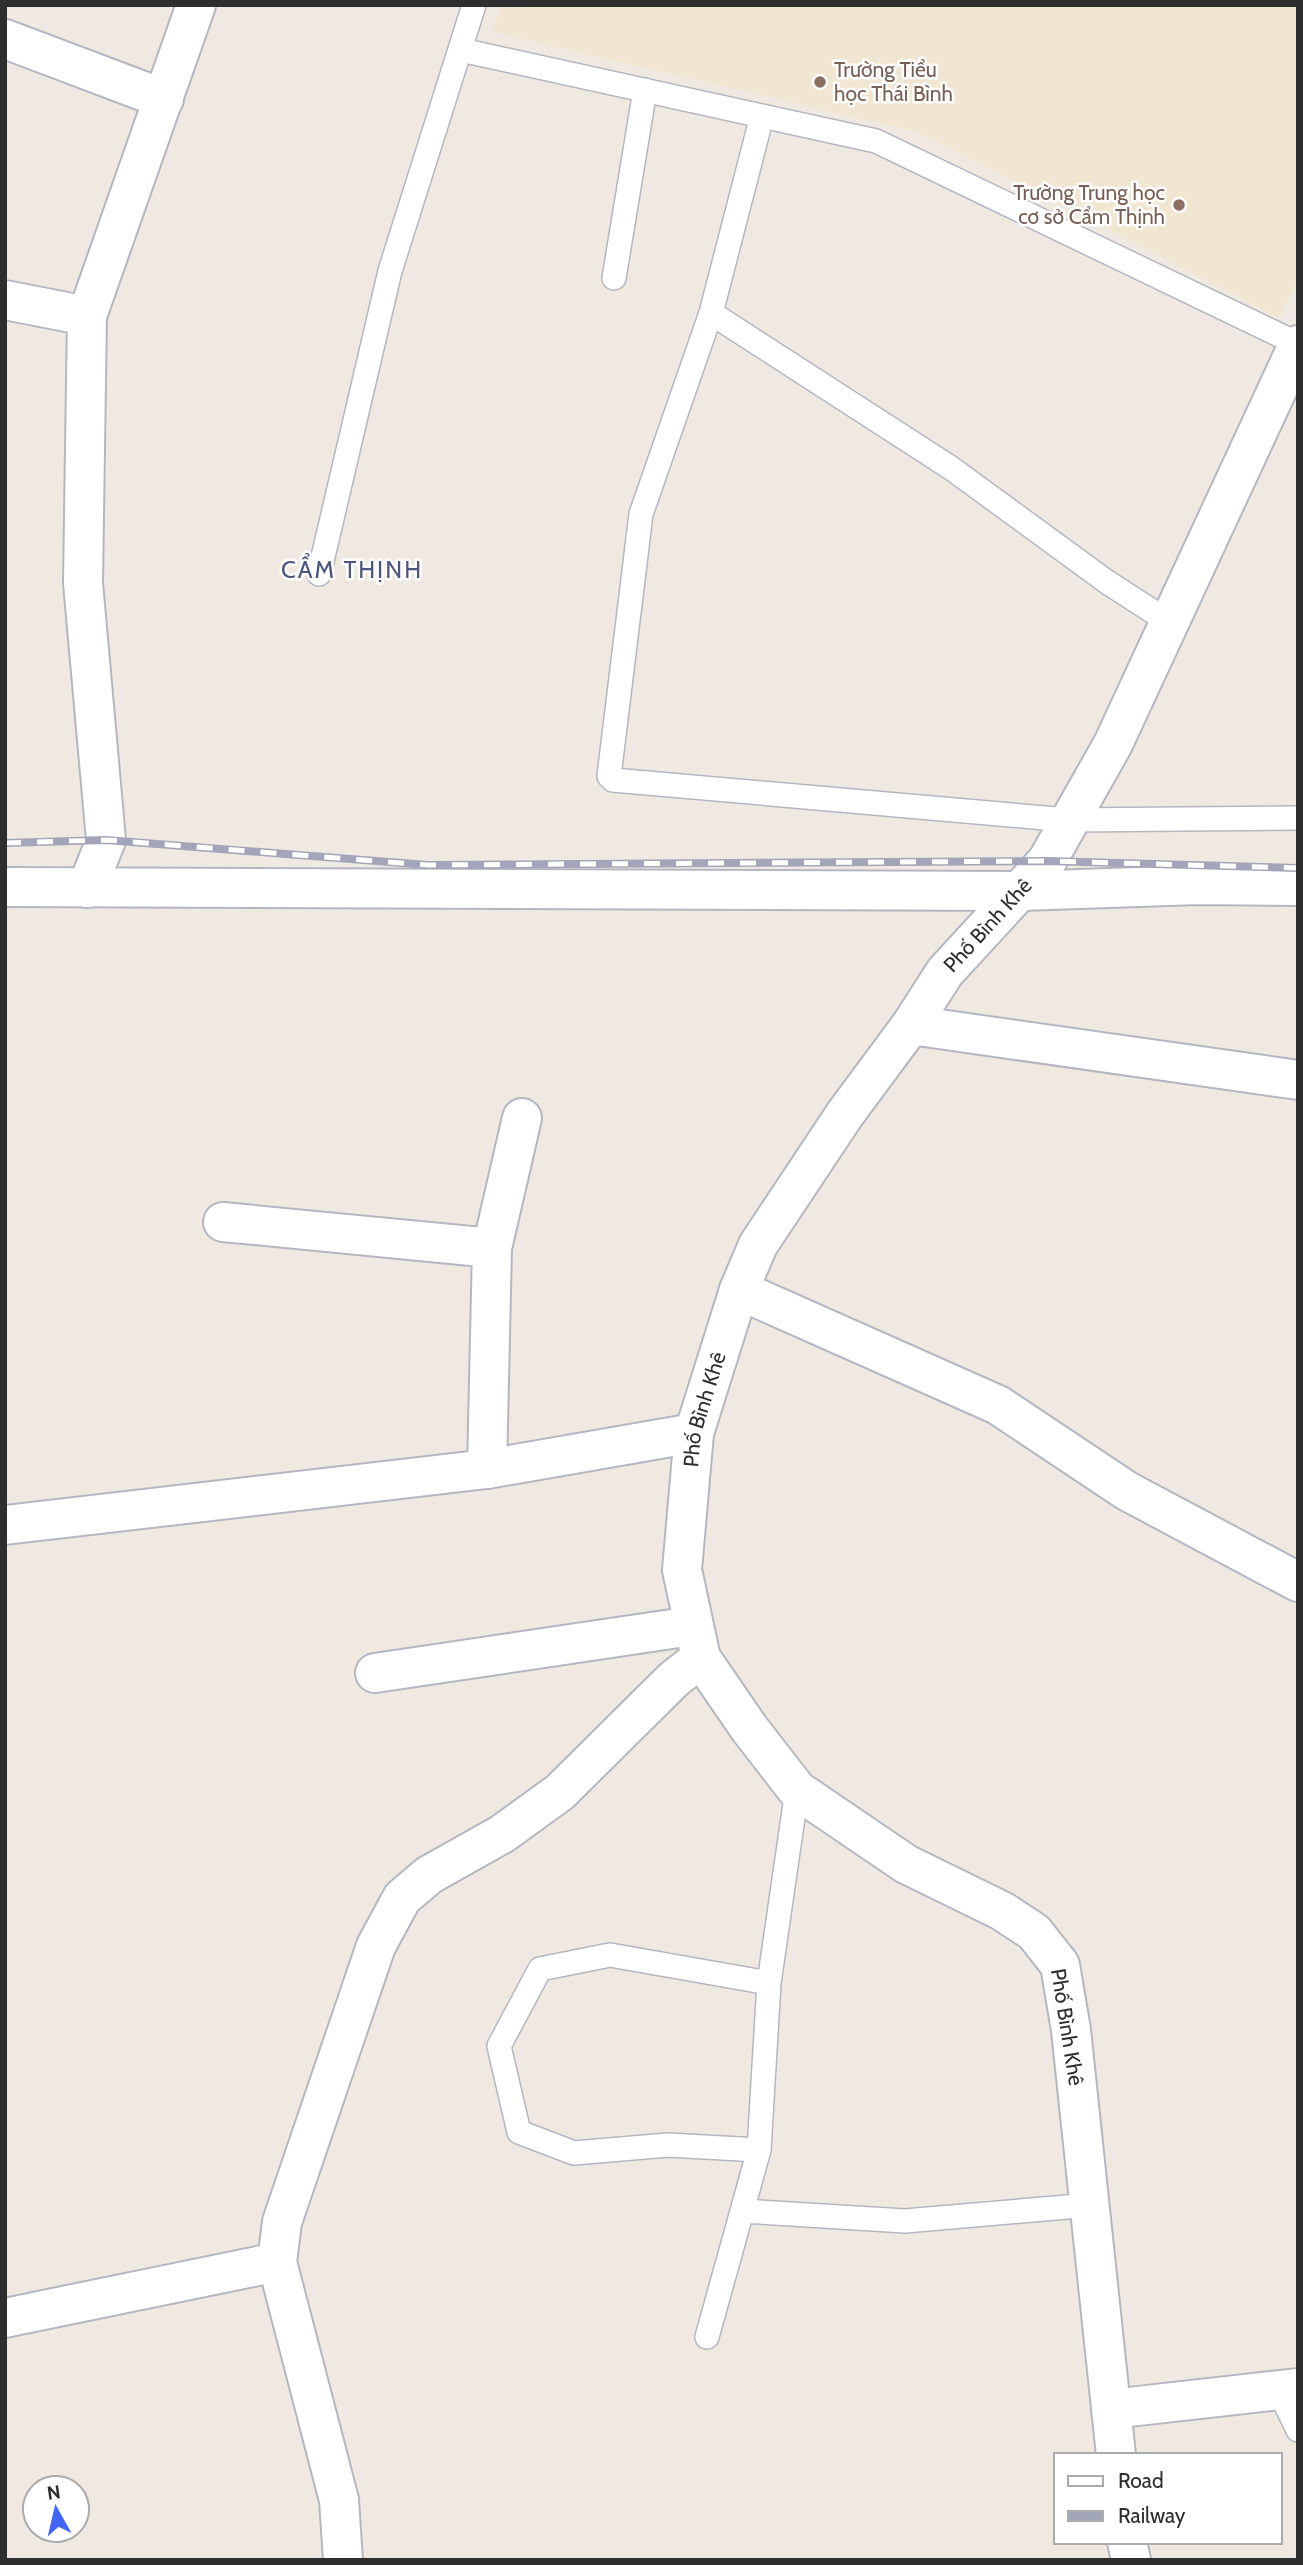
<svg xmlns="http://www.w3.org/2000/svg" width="1303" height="2565" font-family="Cabin,sans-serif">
<rect width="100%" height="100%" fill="#efe9e1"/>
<path fill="#f0e6d1" d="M 501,5 L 1298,5 L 1298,279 L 1280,318 L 918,132 L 492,32 Z"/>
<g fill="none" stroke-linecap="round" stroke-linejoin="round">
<g stroke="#b4b7c1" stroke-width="26">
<path id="service" d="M 461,50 L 876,141 L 1298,344
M 762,116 L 711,313 L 641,514 L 609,776 L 613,780 L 1068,820 L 1298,818
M 614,278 L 645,90
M 711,313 L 951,468 L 1107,582 L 1169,622
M 319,574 L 390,271 L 474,5
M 759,2150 L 668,2145 L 574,2153 L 519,2132 L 499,2046 L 540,1969 L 610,1955 L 769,1983
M 742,2211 L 905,2221 L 1090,2205
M 707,2337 L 759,2150 L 769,1983 L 797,1790
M 1279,2391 L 1298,2430"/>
</g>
<g stroke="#b4b7c1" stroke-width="42">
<g id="minor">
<path d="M 5,39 L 164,99"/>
<path d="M 5,300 L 87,316"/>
<path d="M 5,887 L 1021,891 L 1198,885 L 1298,886"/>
<path d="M 87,888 L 106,840 L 83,583 L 87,316 L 196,5"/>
<path d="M 911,1025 L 1298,1080"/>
<path d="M 223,1222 L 492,1248"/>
<path d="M 739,1290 L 998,1405 L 1127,1491 L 1298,1582"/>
<path d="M 487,1469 L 492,1248 L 522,1118"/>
<path d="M 5,1525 L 487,1469 L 694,1433"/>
<path d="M 375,1673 L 692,1626"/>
<path d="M 5,2318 L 277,2262"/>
<path d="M 1111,2409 L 1298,2388"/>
<path id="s1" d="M 1116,2455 L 1071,2030 L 1060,1965 L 1034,1932 L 1002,1911 L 906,1864 L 797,1790 L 749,1728 L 701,1658 L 682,1570 L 694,1433 L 739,1290 L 758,1245 L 845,1114 L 911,1025 L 945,972 L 1047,861 L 1113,744 L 1298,345"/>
<path d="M 1127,2542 L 1131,2560"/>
<path d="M 343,2560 L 339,2500 L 277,2262 L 282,2222 L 376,1946 L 402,1898 L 429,1875 L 502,1834 L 560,1792 L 674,1679 L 701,1658"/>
</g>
</g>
<use href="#service" stroke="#fff" stroke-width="23"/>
<use href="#minor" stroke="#fff" stroke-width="38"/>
<g stroke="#a3a6b8" stroke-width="8">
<path id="rail" d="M 5,843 L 106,840 L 428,865 L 1047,861 L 1298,868"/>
</g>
<use href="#rail" stroke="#fff" stroke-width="5" stroke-dasharray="16" stroke-linecap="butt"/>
</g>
<g fill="#8d6e63" stroke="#fff" stroke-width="2.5">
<circle cx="820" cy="82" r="7"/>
<circle cx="1179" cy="205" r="7"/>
</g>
<g text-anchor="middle" stroke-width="5" stroke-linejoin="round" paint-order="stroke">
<g font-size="21" fill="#785e54" stroke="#fff" text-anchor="start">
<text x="834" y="77">Trường Tiểu<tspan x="834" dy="24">học Thái Bình</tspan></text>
<text x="1165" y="200" text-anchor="end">Trường Trung học<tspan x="1165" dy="24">cơ sở Cẩm Thịnh</tspan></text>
</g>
<g font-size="21" fill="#2e2e2e" stroke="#fff">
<text dy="7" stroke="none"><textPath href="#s1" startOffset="1796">Phố Bình Khê</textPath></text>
<text dy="7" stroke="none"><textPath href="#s1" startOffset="1228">Phố Bình Khê</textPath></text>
<text transform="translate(1067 2027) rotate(81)" y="7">Phố Bình Khê</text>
</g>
<g font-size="24" letter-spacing="2" fill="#4d5680" stroke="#fff">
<text x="352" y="578">CẨM THỊNH</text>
</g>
</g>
<rect width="1303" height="2565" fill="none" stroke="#2e2e2e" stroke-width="14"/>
<rect x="1054" y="2453" width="228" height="91" fill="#ffffff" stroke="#ababab" stroke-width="2"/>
<rect x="1068" y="2476" width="35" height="10" fill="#ffffff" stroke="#ababab" stroke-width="2"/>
<text x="1118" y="2488" font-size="21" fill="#2e2e2e">Road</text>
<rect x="1068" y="2511" width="35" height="10" fill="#a3a6b8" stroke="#ababab" stroke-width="2"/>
<text x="1118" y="2523" font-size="21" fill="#2e2e2e">Railway</text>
<g transform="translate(56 2509) rotate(352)"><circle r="33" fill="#ffffff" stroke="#ababab" stroke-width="2"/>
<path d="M0-5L12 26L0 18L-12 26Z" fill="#4264fb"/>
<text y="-10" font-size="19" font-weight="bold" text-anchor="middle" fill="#2e2e2e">N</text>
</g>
</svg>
